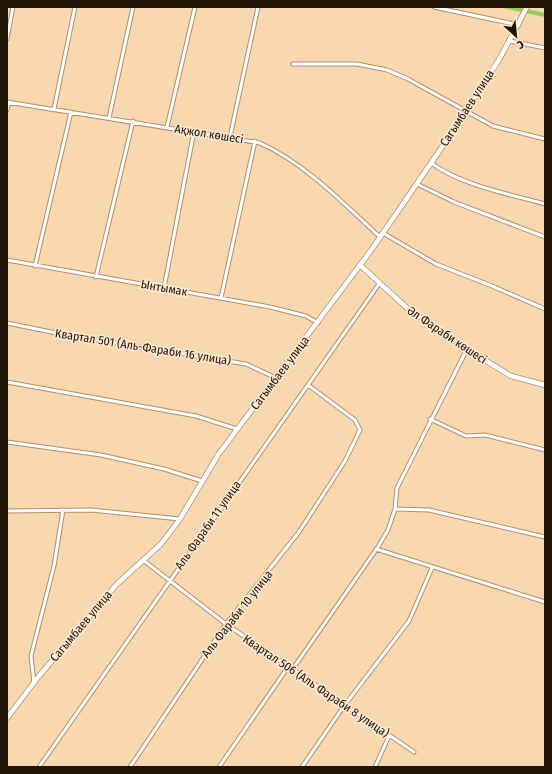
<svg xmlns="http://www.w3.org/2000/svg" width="552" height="774" font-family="'Fira Sans Condensed',sans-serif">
<rect width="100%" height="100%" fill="#f9d7af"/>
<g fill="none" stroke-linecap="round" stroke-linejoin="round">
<path stroke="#96ce59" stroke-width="4" d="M 507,7 L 545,15"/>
<g stroke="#b0906a" stroke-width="5">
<path id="street" d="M 434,7 L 519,25
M 7,39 L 13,7
M 510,41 L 545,48
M 293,64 L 357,64 L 387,70 L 408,79 L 493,126 L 545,139
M 7,102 L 260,143 C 306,164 343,203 380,237
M 54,109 L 75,7
M 7,110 L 9,102
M 109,118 L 133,7
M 167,127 L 195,7
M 230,137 L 258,7
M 431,163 C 461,185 509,194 545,204
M 417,184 L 454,202 L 545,237
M 383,233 L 436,264 L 492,286 L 545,309
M 7,260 L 270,307 L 306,316 L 318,323
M 35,266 L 71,112
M 96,277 L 133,121
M 164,288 L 194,131
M 221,298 L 255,141
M 7,323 L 66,335 L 246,364 L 276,378
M 7,382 L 196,416 L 237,429
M 430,419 L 466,436 L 485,435 L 545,450
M 7,442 L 101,455 L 164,469 L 202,481
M 395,509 L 397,488 L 467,349
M 7,511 L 91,510 L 180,519
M 376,549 L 545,602
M 143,560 L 226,624 L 414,752
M 292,670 L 378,547 L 388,530 L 395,509 L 429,510 L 545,537
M 34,683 L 31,656 L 54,566 L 63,510
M 39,767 L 379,284
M 130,767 L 226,624 L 299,532 L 345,461 L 360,430 L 355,420 L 308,385
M 219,767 L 288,667
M 302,767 L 344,706 L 409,621 L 432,568
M 375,767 L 389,736"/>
</g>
<g stroke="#b0906a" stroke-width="6">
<path id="secondary" d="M 360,265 L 407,308 L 462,346 L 511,376 L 545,385
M 7,718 L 39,676 L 117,584 L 161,544 L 180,519 L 218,455 L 372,249 L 453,131 L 500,58 L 527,7"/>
</g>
<use href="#street" stroke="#fff" stroke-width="3"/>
<use href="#secondary" stroke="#fff" stroke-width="4.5"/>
</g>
<g text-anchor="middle" stroke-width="3.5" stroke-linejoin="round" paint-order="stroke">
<g font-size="12" fill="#201405" stroke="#fce7cf">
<text transform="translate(467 108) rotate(-57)" y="4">Сагымбаев улица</text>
<text transform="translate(209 134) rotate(9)" y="4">Ақжол көшесі</text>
<text transform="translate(164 288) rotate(10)" y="4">Ынтымак</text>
<text transform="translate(447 335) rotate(34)" y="4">Әл Фараби көшесі</text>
<text transform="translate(143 347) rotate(9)" y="4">Квартал 501 (Аль-Фараби 16 улица)</text>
<text transform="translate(280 373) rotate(-53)" y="4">Сагымбаев улица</text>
<text transform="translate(208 525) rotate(-55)" y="4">Аль Фараби 11 улица</text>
<text transform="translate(237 614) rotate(-52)" y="4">Аль Фараби 10 улица</text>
<text transform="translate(81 626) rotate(-50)" y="4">Сагымбаев улица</text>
<text transform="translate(316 686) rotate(34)" y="4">Квартал 506 (Аль Фараби 8 улица)</text>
</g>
</g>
<rect width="552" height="774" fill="none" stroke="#201405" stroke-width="16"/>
<g transform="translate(516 36) rotate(153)" stroke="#fce7cf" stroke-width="3" paint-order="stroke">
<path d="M0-3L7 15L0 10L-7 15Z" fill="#201405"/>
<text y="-6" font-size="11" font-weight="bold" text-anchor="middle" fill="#201405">С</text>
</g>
</svg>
